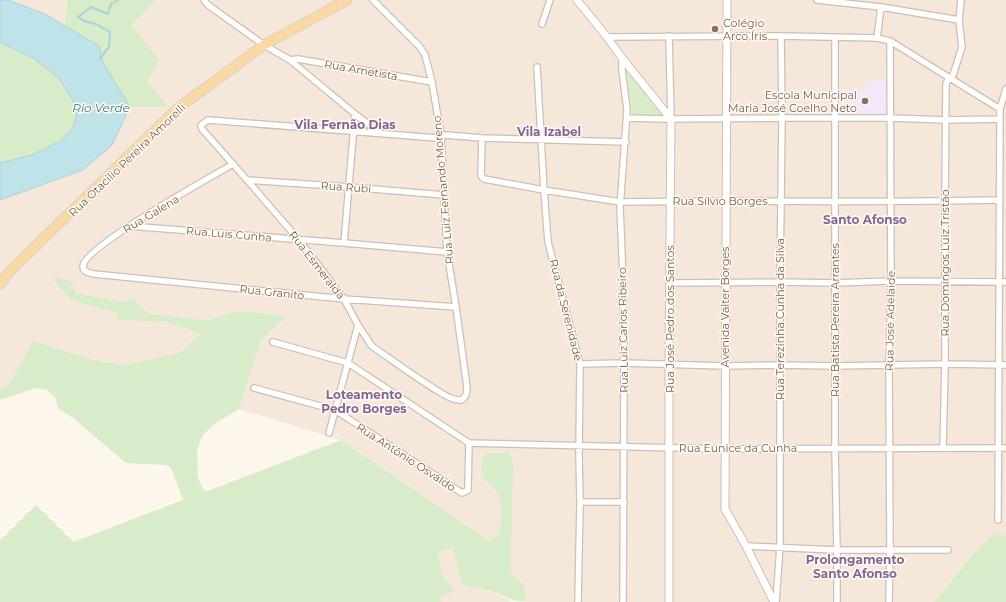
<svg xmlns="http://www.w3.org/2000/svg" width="1006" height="602" font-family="Montserrat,sans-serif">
<rect width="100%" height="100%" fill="#fdf6ec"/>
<path fill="#f5e8da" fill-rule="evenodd" d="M 8,0 L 67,0 L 65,26 L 45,14 Z
M 156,0 L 1006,0 L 1006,536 L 997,533 L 975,552 L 934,602 L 523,602 L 525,601 L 525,592 L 522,584 L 518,579 L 513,577 L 511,572 L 512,512 L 514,464 L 491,487 L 498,492 L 500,497 L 502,518 L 499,533 L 489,541 L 341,440 L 239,409 L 260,342 L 287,317 L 238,311 L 207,320 L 150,314 L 131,298 L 125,302 L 74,293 L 71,300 L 119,313 L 120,320 L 156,322 L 164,321 L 200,334 L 179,353 L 123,365 L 94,360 L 33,341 L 9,385 L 0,388 L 0,200 L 83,170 L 112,145 L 130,107 L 167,106 L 148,81 L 158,60 L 132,25 ZM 626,69 L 663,115 L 632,115 ZM 843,90 L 866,90 L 841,114 Z
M 453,547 L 462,585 L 493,592 L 512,602 L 441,602 L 440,597 L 453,592 L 453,589 L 443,576 L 438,552 Z"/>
<path fill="#f3e8fa" d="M 866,81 L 889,81 L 888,112 L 885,114 L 843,115 L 841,114 L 842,90 L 865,90 Z"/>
<path fill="#d8ecc9" d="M 67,0 L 156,0 L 132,25 L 159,60 L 148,81 L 168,107 L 130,107 L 103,63 L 99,46 L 65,26 Z
M 0,42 L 33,58 L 58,77 L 73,100 L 77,116 L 72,129 L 60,141 L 32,155 L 0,163 Z
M 626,68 L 663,115 L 632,115 Z
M 56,277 L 72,282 L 75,293 L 125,302 L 131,298 L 150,314 L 207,320 L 238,311 L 287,316 L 260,342 L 239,409 L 213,425 L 202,436 L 197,451 L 198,478 L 205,492 L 341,440 L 489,541 L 499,533 C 501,521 503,508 499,496 C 497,490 491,487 487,482 C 481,475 479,460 487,453 L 509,453 L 514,464 L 512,512 L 511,572 C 513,576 514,576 518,579 C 525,584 525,593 525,601 C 511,602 504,595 491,591 C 482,589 472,587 462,585 L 453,548 L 438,552 L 443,576 L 453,589 L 453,592 L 440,597 L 441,602 L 0,602 L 0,541 L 36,505 L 73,542 L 183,500 L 171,468 L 166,465 L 126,463 L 72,417 L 58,408 L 55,397 L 47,390 L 36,388 L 0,400 L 0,388 L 9,385 L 33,341 L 94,360 L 123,365 L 179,353 L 200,334 L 164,321 L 156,322 L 119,320 L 118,313 L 71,300 L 54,281 Z
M 997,532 L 1006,536 L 1006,602 L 934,602 L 975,552 Z"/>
<path fill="#bfe3e8" stroke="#a5d3da" d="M 0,0 L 8,0 L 45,14 L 99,46 L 103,63 L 130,107 L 112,145 L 83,170 L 0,200 L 0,163 L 32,155 L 60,141 L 72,129 L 77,116 L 73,100 L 58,77 L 33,58 L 0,42 Z"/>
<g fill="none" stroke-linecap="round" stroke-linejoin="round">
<path stroke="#a5d3da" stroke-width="2" d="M 100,58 L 109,47 L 110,32 L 96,24 L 84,21 L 78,17 L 91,7 L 108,14 L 111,4 L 118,0"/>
<g stroke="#d1beb0" stroke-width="8">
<path id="minor" d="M 204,0 L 208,5 L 264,45 L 290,60 L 355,114 L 380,133
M 373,0 L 420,47 L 425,55 L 432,82 L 441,136 L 447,252 L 456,307 L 467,387 C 467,391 467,398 461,400 C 454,401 444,395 438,391 C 416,378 395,362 373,347 L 371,345 L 358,325 L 344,299 L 298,239 L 247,180 L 202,129 L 201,125 L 208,120 L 437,138 L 446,135 L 482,138 L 626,142
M 817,0 L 881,7 L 959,20
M 542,24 L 550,0
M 669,36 L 671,119
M 607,37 L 781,36 L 877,38 L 890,41 L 1000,109
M 835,38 L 835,449 L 837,550 L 837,602
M 877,38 L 881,7
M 622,58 L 622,70 L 627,110 L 620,208 L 623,278 L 624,363 L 623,602
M 290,60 L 298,59 L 432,82
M 537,67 L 544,190 L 548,242 L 580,364 L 579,453 L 580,502 L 578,602
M 627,118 L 666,119 L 782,118 L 891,118 L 946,120 L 1000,119
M 482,138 L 481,176 L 484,179 L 544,190 L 614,201 L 620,202 C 747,200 874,203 1000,200
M 233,164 C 211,177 84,247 83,266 C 83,272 89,273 94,274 L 344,299 L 456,307
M 247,180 L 349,187 L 444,195
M 129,226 L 344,243 L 447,252
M 344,243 L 355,114
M 670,283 L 780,282 L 835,283 L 891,281 L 1006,282
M 273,342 L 348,363 L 469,443
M 580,364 L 624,363 L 725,366 L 780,365 L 834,366 L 945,364 L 1006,365
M 254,388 L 335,410 L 462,493 L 468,490 L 469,443
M 329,433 L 358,325
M 469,443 L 725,449 L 1006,448
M 943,448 L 945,364 L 945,202 L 946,83 L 953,75 L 962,47 L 959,20 L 961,0
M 580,502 L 624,502
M 998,520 L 1000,109 L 1006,89
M 746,546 L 837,550 L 948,550
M 776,602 L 780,547 L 780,282 L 782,118 L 781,36
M 889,602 L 890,550 L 889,365 L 891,281 L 890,41"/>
</g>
<g stroke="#d1beb0" stroke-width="9">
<path id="tertiary" d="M 577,0 L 607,37 L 622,58 L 671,119 L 669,364 L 669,602
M 727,0 L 725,509 L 746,546 L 774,602"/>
</g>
<g stroke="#dad1cd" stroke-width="11">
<path id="primary" d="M 0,284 L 12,269 L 178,108 L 264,45 L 347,0"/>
</g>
<use href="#minor" stroke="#fff" stroke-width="5.5"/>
<use href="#tertiary" stroke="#fff" stroke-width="7"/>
<use href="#primary" stroke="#fbd9a5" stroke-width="9"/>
</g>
<g fill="#8d6e63" stroke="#fffaf3" stroke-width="1.5">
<circle cx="715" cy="29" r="4"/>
<circle cx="865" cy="101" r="4"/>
</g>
<g text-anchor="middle" stroke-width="3" stroke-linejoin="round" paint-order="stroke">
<g font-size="11" fill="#785e54" stroke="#fffaf3" text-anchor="start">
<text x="723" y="27">Colégio<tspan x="723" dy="13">Arco Íris</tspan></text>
<text x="857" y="99" text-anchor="end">Escola Municipal<tspan x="857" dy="13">Maria José Coelho Neto</tspan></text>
</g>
<g font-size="11" fill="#7a5c4d" stroke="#fffaf3">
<text transform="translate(361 70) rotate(10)" y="4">Rua Ametista</text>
<text transform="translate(127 160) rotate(-44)" y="4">Rua Otacilio Pereira Amorelli</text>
<text transform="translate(346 187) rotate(4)" y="4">Rua Rubi</text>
<text transform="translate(443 190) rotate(-95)" y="4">Rua Luiz Fernando Moreno</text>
<text x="720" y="205">Rua Sílvio Borges</text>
<text transform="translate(151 214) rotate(-31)" y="4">Rua Galena</text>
<text transform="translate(229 234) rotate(5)" y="4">Rua Luís Cunha</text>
<text transform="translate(945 263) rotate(-90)" y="4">Rua Domingos Luiz Tristão</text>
<text transform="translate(317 265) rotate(52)" y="4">Rua Esmeralda</text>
<text transform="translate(272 292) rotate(6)" y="4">Rua Granito</text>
<text transform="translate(725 307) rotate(-90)" y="4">Avenida Valter Borges</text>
<text transform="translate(566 310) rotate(76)" y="4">Rua da Serenidade</text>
<text transform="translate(670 319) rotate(-90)" y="4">Rua José Pedro dos Santos</text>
<text transform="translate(780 319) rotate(-90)" y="4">Rua Terezinha Cunha da Silva</text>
<text transform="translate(835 320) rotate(-90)" y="4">Rua Batista Pereira Arrantes</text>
<text transform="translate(890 321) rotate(-89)" y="4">Rua José Adelaide</text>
<text transform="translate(623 330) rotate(-91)" y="4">Rua Luiz Carlos Ribeiro</text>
<text x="738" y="452">Rua Eunice da Cunha</text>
<text transform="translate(406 457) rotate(33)" y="4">Rua Antônio Osvaldo</text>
</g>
<g font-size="12" font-style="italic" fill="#437c86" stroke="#fffaf3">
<text x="101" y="112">Rio Verde</text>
</g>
<g font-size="12" font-weight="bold" fill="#846695" stroke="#fffaf3">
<text x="345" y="129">Vila Fernão Dias</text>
<text x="549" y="136">Vila Izabel</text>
<text x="865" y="224">Santo Afonso</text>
<text x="364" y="399">Loteamento<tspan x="364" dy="14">Pedro Borges</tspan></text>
<text x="855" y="564">Prolongamento<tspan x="855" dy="14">Santo Afonso</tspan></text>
</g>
</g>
</svg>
